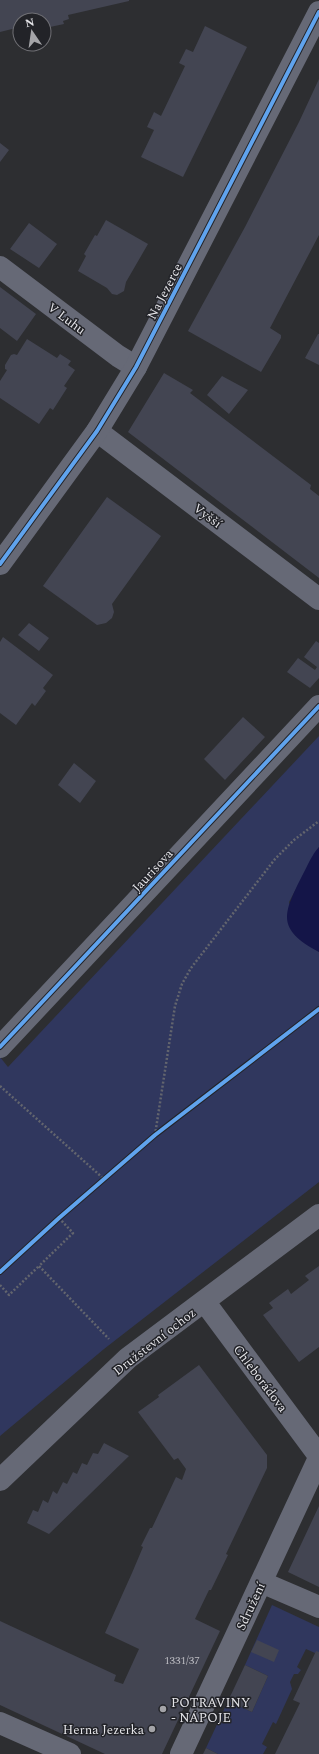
<svg xmlns="http://www.w3.org/2000/svg" width="319" height="1754" font-family="Spectral,serif">
<rect width="100%" height="100%" fill="#2d2e31"/>
<path fill="#30375e" d="M 319,736 L 319,847 L 289,902 L 295,935 L 319,952 L 319,1182 L 104,1349 L 0,1436 L 0,1057 L 8,1067 Z
M 272,1605 L 319,1627 L 319,1652 L 315,1653 L 306,1649 L 297,1667 L 301,1670 L 298,1674 L 294,1674 L 290,1682 L 292,1689 L 276,1724 L 273,1722 L 262,1744 L 267,1747 L 263,1754 L 218,1754 L 206,1748 L 228,1701 L 252,1712 L 268,1676 L 245,1665 Z"/>
<path fill="#141548" d="M 319,847 L 319,952 C 276,929 283,914 302,876 C 307,867 312,854 319,847 Z"/>
<path fill="#434552" d="M 0,0 L 129,0 L 129,1 L 68,15 L 69,19 L 63,21 L 64,24 L 50,27 L 49,24 L 44,26 L 44,20 L 20,20 L 20,27 L 0,32 Z
M 205,26 L 247,47 L 183,177 L 141,157 L 154,130 L 147,127 L 154,112 L 161,116 L 185,66 L 179,63 L 186,49 L 193,52 Z
M 319,79 L 319,235 L 270,328 L 281,335 L 281,338 L 261,372 L 188,331 L 245,227 L 299,122 Z
M 0,143 L 9,150 L 0,162 Z
M 106,220 L 148,244 L 126,282 L 124,291 L 117,295 L 112,294 L 107,288 L 78,271 L 86,256 L 84,254 L 95,235 L 97,236 Z
M 29,223 L 57,244 L 39,268 L 10,249 Z
M 0,287 L 36,314 L 17,341 L 0,328 Z
M 318,334 L 319,334 L 319,365 L 305,358 Z
M 27,339 L 57,358 L 60,354 L 71,361 L 68,365 L 75,370 L 64,386 L 67,388 L 53,410 L 50,408 L 39,424 L 0,398 L 0,381 L 7,370 L 5,369 L 5,365 L 11,355 L 14,354 L 17,355 Z
M 164,373 L 193,390 L 190,393 L 311,485 L 310,489 L 319,496 L 319,578 L 128,432 Z
M 222,376 L 248,390 L 229,414 L 207,395 Z
M 107,497 L 161,536 L 112,604 L 114,612 L 112,618 L 106,623 L 97,625 L 43,586 Z
M 29,623 L 49,638 L 39,651 L 18,635 Z
M 3,637 L 53,675 L 43,688 L 46,691 L 35,706 L 32,703 L 16,725 L 0,713 L 0,642 Z
M 316,641 L 319,643 L 319,678 L 310,688 L 287,672 L 298,658 L 315,670 L 317,667 L 304,657 Z
M 243,717 L 265,737 L 225,780 L 204,759 Z
M 74,763 L 96,781 L 80,803 L 58,785 Z
M 319,1266 L 319,1347 L 299,1362 L 263,1315 L 273,1308 L 269,1303 L 288,1289 L 291,1294 L 309,1280 L 305,1276 Z
M 199,1365 L 267,1455 L 267,1468 L 226,1554 L 228,1555 L 211,1590 L 209,1590 L 195,1619 L 220,1631 L 162,1754 L 105,1754 L 0,1705 L 0,1621 L 116,1675 L 114,1681 L 123,1684 L 139,1649 L 105,1633 L 132,1573 L 143,1547 L 141,1546 L 150,1528 L 152,1528 L 176,1477 L 182,1480 L 186,1469 L 178,1458 L 174,1460 L 138,1412 L 159,1397 L 158,1395 Z
M 104,1443 L 129,1456 L 49,1534 L 27,1523 L 33,1510 L 38,1512 L 43,1500 L 48,1503 L 53,1491 L 57,1494 L 63,1482 L 67,1484 L 73,1472 L 77,1474 L 82,1463 L 87,1465 L 93,1453 L 98,1454 Z
M 319,1506 L 319,1587 L 288,1572 Z
M 257,1640 L 279,1650 L 274,1662 L 251,1652 Z
M 316,1651 L 319,1652 L 319,1754 L 275,1754 L 300,1703 L 293,1700 Z
M 245,1665 L 268,1676 L 252,1712 L 228,1701 Z
M 206,1748 L 218,1754 L 203,1754 Z"/>
<g fill="none" stroke-linecap="round" stroke-linejoin="round">
<path stroke="#63656e" stroke-width="2.5" stroke-dasharray="2 2" stroke-linecap="butt" d="M 0,1086 L 104,1179
M 155,1135 L 175,1006 L 182,984 L 191,968 L 275,859 L 294,840 L 319,821
M 59,1218 L 73,1233 L 39,1266 L 109,1339
M 0,1272 L 59,1218 L 155,1135 L 319,1009
M 0,1285 L 9,1295 L 39,1266"/>
<path stroke="#666976" stroke-width="22" d="M 0,267 L 118,356 L 136,367
M 97,431 L 319,599
M 0,1047 L 319,706
M 204,1301 L 319,1456
M 0,1480 L 128,1358 L 319,1215
M 261,1582 L 319,1607
M 0,1723 L 70,1754
M 181,1754 L 319,1458"/>
<path stroke="#666976" stroke-width="22" d="M 0,564 L 97,431 L 136,367 L 319,12"/>
<g stroke="#222328" stroke-width="6">
<path id="cycleway" d="M 0,564 L 97,431 L 136,367 L 319,12
M 0,1047 L 319,706
M 0,1272 L 59,1218 L 155,1135 L 319,1009"/>
</g>
<use href="#cycleway" stroke="#60a3ed" stroke-width="4"/>
</g>
<g fill="#a4a4a8" stroke="#222328" stroke-width="1.5">
<circle cx="163" cy="1709" r="4"/>
<circle cx="152" cy="1729" r="4"/>
</g>
<g text-anchor="middle" stroke-width="3" stroke-linejoin="round" paint-order="stroke">
<g font-size="11" fill="#bcbcc2">
<text x="182" y="1664">1331/37</text>
</g>
<g font-size="13" fill="#e4e4e8" stroke="#222328">
<text transform="translate(164 291) rotate(-63)" y="5">Na Jezerce</text>
<text transform="translate(67 318) rotate(37)" y="5">V Luhu</text>
<text transform="translate(208 515) rotate(37)" y="5">Vyšší</text>
<text transform="translate(152 870) rotate(-47)" y="5">Jaurisova</text>
<text transform="translate(154 1341) rotate(-38)" y="5">Družstevní ochoz</text>
<text transform="translate(261 1378) rotate(53)" y="5">Chleborádova</text>
<text transform="translate(250 1606) rotate(-65)" y="5">Sdružení</text>
</g>
<g font-size="13" fill="#e4e4e8" stroke="#222328" text-anchor="start">
<text x="171" y="1707">POTRAVINY<tspan x="171" dy="15">- NÁPOJE</tspan></text>
<text x="144" y="1734" text-anchor="end">Herna Jezerka</text>
</g>
</g>
<g transform="translate(32 32) rotate(347)"><circle r="19" fill="#222328" stroke="#707075"/>
<path d="M0-3L7 15L0 10L-7 15Z" fill="#a4a4a8"/>
<text y="-6" font-size="11" font-weight="bold" text-anchor="middle" fill="#e4e4e8">N</text>
</g>
</svg>
